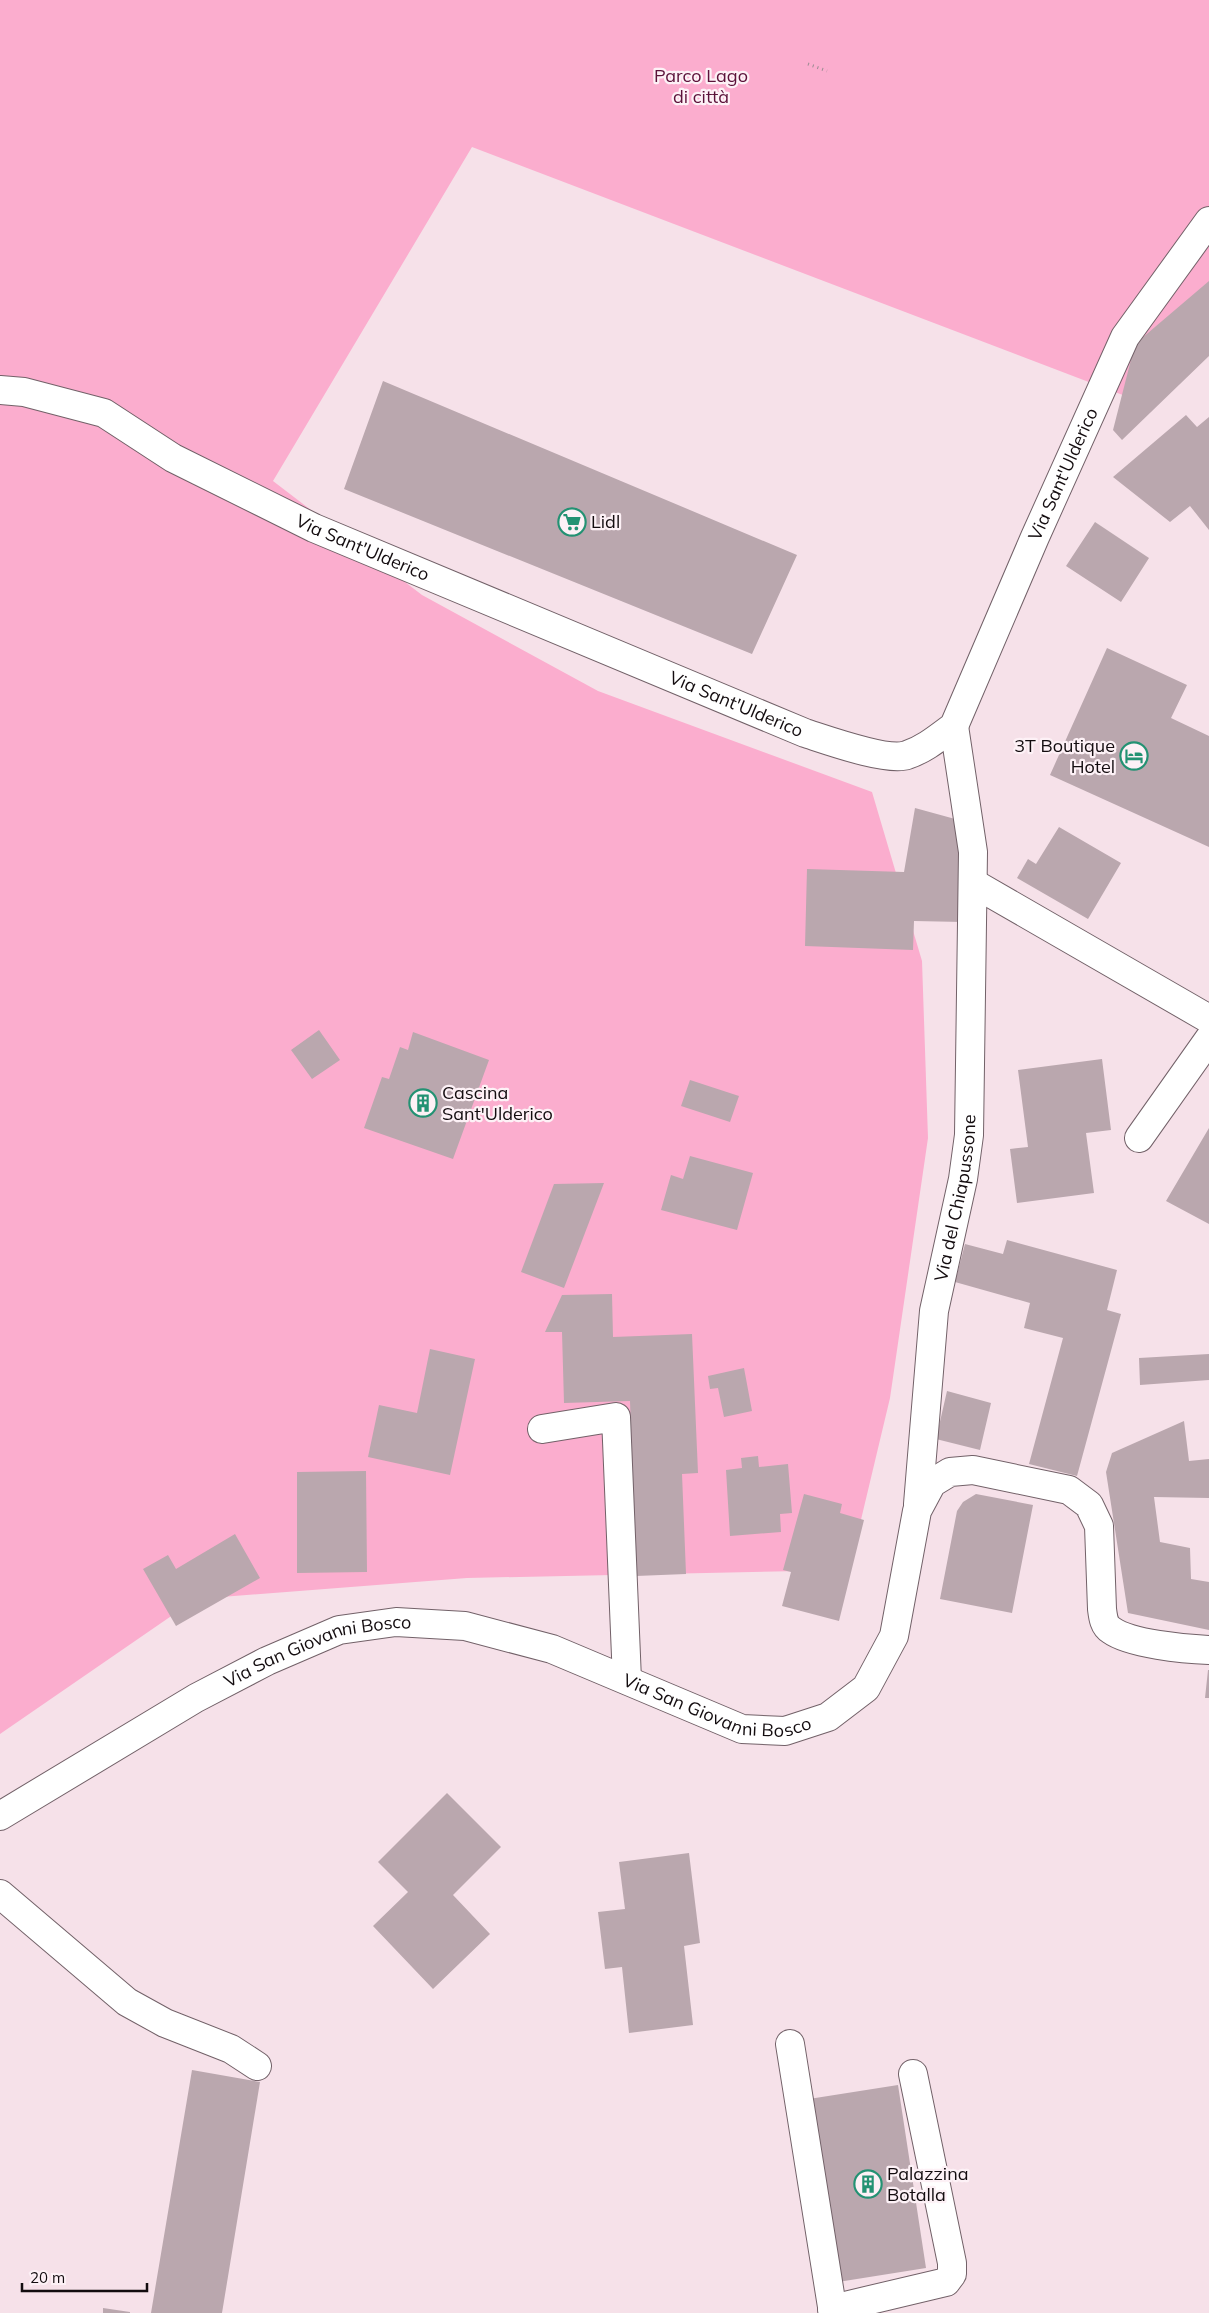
<svg xmlns="http://www.w3.org/2000/svg" width="1209" height="2313" font-family="Mulish,sans-serif">
<rect width="100%" height="100%" fill="#f6e1e9"/>
<path fill="#fbadce" d="M 0,0 L 1209,0 L 1209,301 L 1128,397 L 472,147 L 273,481 L 422,595 L 598,691 L 872,792 L 922,961 L 928,1138 L 890,1398 L 849,1570 L 467,1578 L 196,1599 L 0,1734 Z"/>
<path fill="#baa7ae" d="M 1209,281 L 1209,356 L 1122,440 L 1113,430 L 1135,344 Z
M 383,381 L 797,555 L 752,654 L 344,489 Z
M 1186,415 L 1197,427 L 1209,417 L 1209,530 L 1190,506 L 1170,522 L 1113,477 Z
M 1095,522 L 1149,558 L 1121,602 L 1066,566 Z
M 1107,648 L 1187,685 L 1171,718 L 1209,736 L 1209,847 L 1050,775 Z
M 915,808 L 966,822 L 963,922 L 914,921 L 913,950 L 805,946 L 807,869 L 904,872 Z
M 1059,827 L 1121,863 L 1088,919 L 1017,878 L 1028,859 L 1036,864 Z
M 319,1030 L 340,1060 L 312,1079 L 291,1050 Z
M 413,1032 L 489,1060 L 453,1159 L 364,1128 L 382,1077 L 389,1079 L 400,1047 L 408,1050 Z
M 1102,1059 L 1111,1130 L 1086,1133 L 1094,1193 L 1017,1203 L 1010,1149 L 1028,1147 L 1018,1070 Z
M 690,1080 L 739,1096 L 730,1122 L 681,1106 Z
M 1209,1128 L 1209,1224 L 1166,1201 Z
M 690,1156 L 753,1173 L 737,1230 L 661,1210 L 671,1175 L 683,1179 Z
M 604,1183 L 564,1288 L 521,1272 L 554,1184 Z
M 1007,1240 L 1117,1270 L 1107,1310 L 1121,1314 L 1077,1476 L 1029,1464 L 1063,1338 L 1024,1328 L 1030,1303 L 955,1282 L 965,1244 L 1003,1254 Z
M 612,1294 L 613,1337 L 692,1334 L 698,1473 L 682,1474 L 686,1574 L 636,1576 L 630,1401 L 564,1403 L 562,1332 L 545,1332 L 562,1295 Z
M 430,1349 L 475,1359 L 450,1475 L 368,1457 L 379,1405 L 417,1413 Z
M 1209,1354 L 1209,1380 L 1140,1385 L 1139,1358 Z
M 744,1368 L 752,1411 L 724,1417 L 718,1388 L 710,1389 L 708,1376 Z
M 947,1391 L 991,1403 L 980,1450 L 936,1439 Z
M 1184,1421 L 1189,1461 L 1209,1459 L 1209,1498 L 1154,1497 L 1160,1542 L 1190,1548 L 1191,1579 L 1209,1582 L 1209,1630 L 1128,1613 L 1106,1472 L 1112,1453 Z
M 758,1456 L 759,1467 L 788,1464 L 792,1513 L 780,1514 L 781,1532 L 730,1536 L 726,1470 L 742,1468 L 741,1458 Z
M 366,1471 L 367,1572 L 297,1573 L 297,1472 Z
M 804,1494 L 842,1504 L 840,1513 L 864,1520 L 839,1621 L 782,1606 L 791,1572 L 783,1570 Z
M 976,1494 L 1033,1505 L 1012,1613 L 940,1599 L 957,1511 L 963,1502 Z
M 235,1534 L 260,1578 L 176,1626 L 143,1569 L 168,1555 L 176,1569 Z
M 1208,1670 L 1209,1670 L 1209,1698 L 1205,1698 Z
M 447,1793 L 501,1847 L 453,1895 L 490,1934 L 433,1989 L 373,1926 L 408,1892 L 378,1862 Z
M 689,1853 L 700,1943 L 684,1946 L 693,2025 L 629,2033 L 622,1967 L 605,1969 L 598,1912 L 625,1909 L 619,1862 Z
M 192,2070 L 260,2082 L 222,2313 L 151,2313 Z
M 898,2085 L 926,2268 L 838,2282 L 809,2099 Z
M 103,2308 L 130,2312 L 130,2313 L 103,2313 Z"/>
<g fill="none" stroke-linecap="round" stroke-linejoin="round">
<g stroke="#726168" stroke-width="30">
<g id="minor">
<path id="s1" d="M 0,390 L 24,392 L 104,413 L 173,458 L 314,528 L 805,733 C 827,740 888,762 907,755 C 925,749 939,737 954,726 L 1035,537 L 1125,337 L 1209,221"/>
<path d="M 973,883 L 1209,1019"/>
<path d="M 1139,1138 L 1209,1039"/>
<path d="M 542,1429 L 616,1417 L 627,1680"/>
<path id="s2" d="M 918,1504 L 934,1311 L 963,1179 L 969,1135 L 973,852 L 954,726"/>
<path id="s3" d="M 0,1816 L 196,1698 L 267,1661 L 339,1630 L 396,1622 L 465,1626 L 552,1649 L 742,1729 L 785,1731 L 828,1717 L 866,1688 L 894,1636 L 917,1511 L 932,1483 L 950,1472 L 973,1470 L 1069,1490 L 1089,1505 L 1099,1526 L 1102,1609 C 1103,1617 1104,1626 1111,1630 C 1130,1644 1185,1649 1209,1650"/>
<path d="M 0,1894 L 127,2002 L 165,2023 L 231,2049 L 257,2066"/>
<path d="M 790,2044 L 833,2313"/>
<path d="M 832,2309 L 946,2282 L 952,2274 L 952,2263 L 913,2074"/>
</g>
</g>
<path stroke="#9b8c92" stroke-width="3" stroke-dasharray="1 4" stroke-linecap="butt" d="M 808,64 L 827,71"/>
<use href="#minor" stroke="#fff" stroke-width="28"/>
</g>
<defs>
<g id="supermarket-ring" transform="scale(1.4375)"><circle r="9.5" fill="#fdf1f6" stroke="#239273" stroke-width="1.5"/><path d="M-6-5.5h2.5l.6 2H6L4.5 2H-2.5L-4.4-4H-6ZM-1.5 3.2a1.3 1.3 0 1 0 .1 0ZM3 3.2a1.3 1.3 0 1 0 .1 0Z" fill="#239273"/></g>
<g id="hotel-ring" transform="scale(1.4375)"><circle r="9.5" fill="#fdf1f6" stroke="#239273" stroke-width="1.5"/><path d="M-6-4.5h1.5V1H6V5H4.5V3h-9V5H-6ZM-4 0a1.8 1.8 0 1 1 3.6 0ZM.5 0V-2.5h3Q6-2.5 6 0Z" fill="#239273"/></g>
<g id="building-ring" transform="scale(1.4375)"><circle r="9.5" fill="#fdf1f6" stroke="#239273" stroke-width="1.5"/><path d="M-4-6H4V6H1V3H-1V6H-4ZM-2.5-4.3h1.7v1.8h-1.7ZM.8-4.3h1.7v1.8H.8ZM-2.5-1h1.7V.8h-1.7ZM.8-1h1.7V.8H.8Z" fill="#239273"/></g>
</defs>
<g fill-rule="evenodd">
<use href="#supermarket-ring" x="572" y="522"/>
<use href="#hotel-ring" x="1134" y="756"/>
<use href="#building-ring" x="423" y="1103"/>
<use href="#building-ring" x="868" y="2184"/>
</g>
<g text-anchor="middle" stroke-width="4.5" stroke-linejoin="round" paint-order="stroke">
<g font-size="18" fill="#5c123a" stroke="#fdf1f6">
<text x="701" y="82">Parco Lago<tspan x="701" dy="21">di città</tspan></text>
</g>
<g font-size="18" fill="#130c0f" stroke="#fdf1f6">
<text dy="6" stroke="none"><textPath href="#s1" startOffset="1314">Via Sant'Ulderico</textPath></text>
<text dy="6" stroke="none"><textPath href="#s1" startOffset="399">Via Sant'Ulderico</textPath></text>
<text dy="6" stroke="none"><textPath href="#s1" startOffset="804">Via Sant'Ulderico</textPath></text>
<text dy="6" stroke="none"><textPath href="#s2" startOffset="309">Via del Chiapussone</textPath></text>
<text dy="6" stroke="none"><textPath href="#s3" startOffset="361">Via San Giovanni Bosco</textPath></text>
<text dy="6" stroke="none"><textPath href="#s3" startOffset="781">Via San Giovanni Bosco</textPath></text>
</g>
<g font-size="18" fill="#130c0f" stroke="#fdf1f6" text-anchor="start">
<text x="591" y="528">Lidl</text>
<text x="1115" y="752" text-anchor="end">3T Boutique<tspan x="1115" dy="21">Hotel</tspan></text>
<text x="442" y="1099">Cascina<tspan x="442" dy="21">Sant'Ulderico</tspan></text>
<text x="887" y="2180">Palazzina<tspan x="887" dy="21">Botalla</tspan></text>
</g>
</g>
<path d="M22 2283v8h125v-8" fill="none" stroke="#130c0f" stroke-width="2.5"/>
<text x="30" y="2283" font-size="15" fill="#130c0f" stroke="#fdf1f6" stroke-width="4" paint-order="stroke">20 m</text>
</svg>
